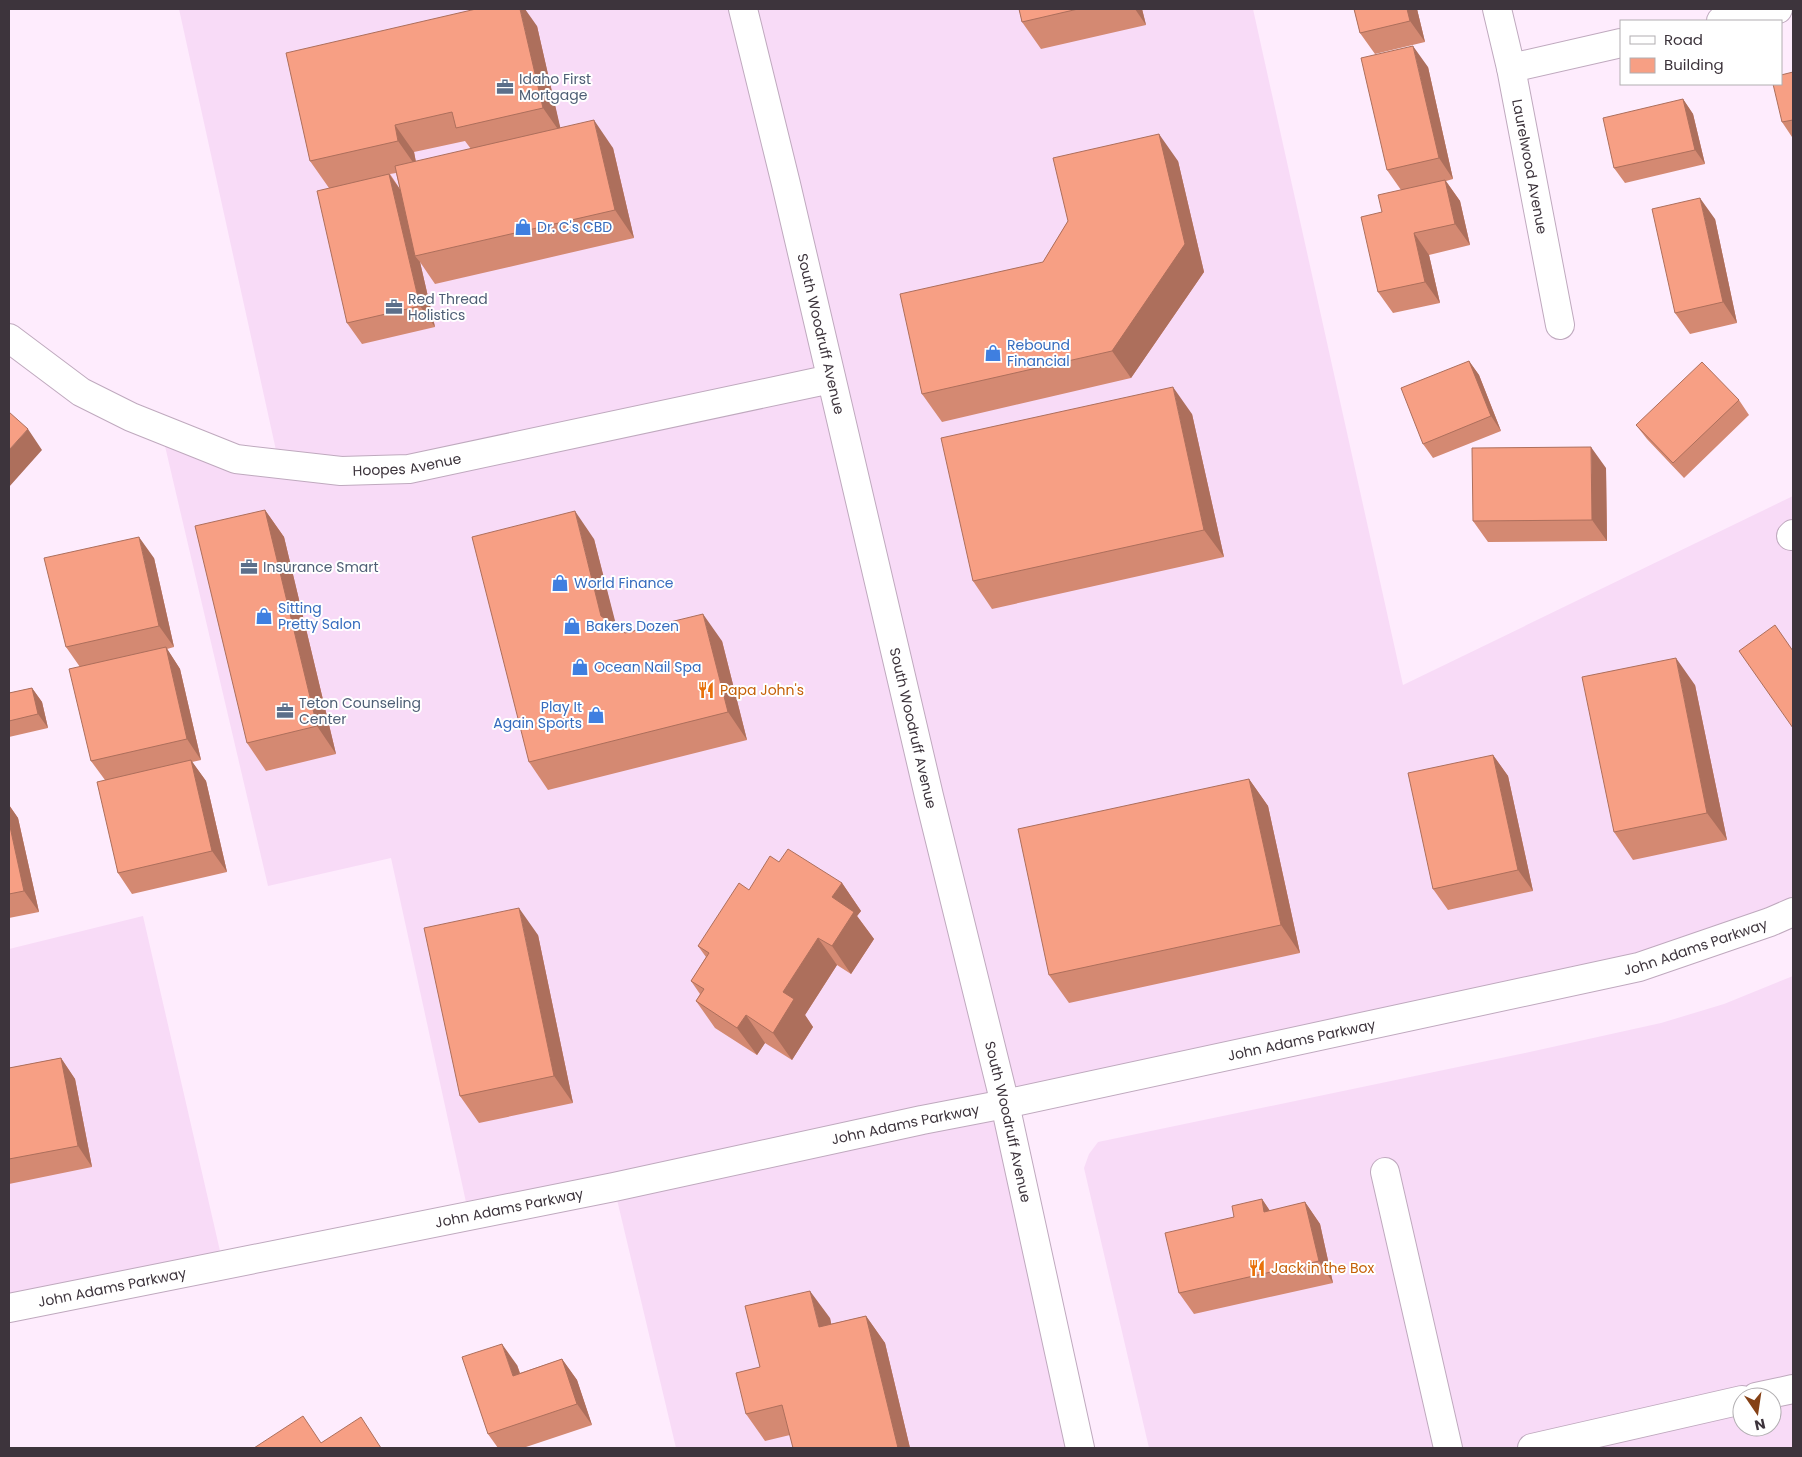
<svg xmlns="http://www.w3.org/2000/svg" width="1802" height="1457" font-family="Poppins,sans-serif">
<rect width="100%" height="100%" fill="#feecfd"/>
<path fill="#f8dbf7" fill-rule="evenodd" d="M 179,9 L 1253,9 L 1403,685 L 1793,496 L 1793,911 L 1639,967 L 1005,1104 L 1081,1448 L 676,1448 L 614,1187 L 469,1216 L 391,858 L 268,886 L 161,429 L 279,464 Z
M 143,916 L 223,1264 L 9,1308 L 9,949 Z
M 1793,976 L 1793,1448 L 1149,1448 L 1084,1168 L 1089,1154 L 1098,1142 L 1525,1053 L 1661,1023 L 1724,1004 ZM 1742,1397 L 1772,1397 L 1772,1427 L 1742,1427 Z"/>
<g fill="none" stroke-linecap="round" stroke-linejoin="round">
<g stroke="#bfa9be" stroke-width="30">
<g id="minor">
<path id="s1" d="M 1497,9 L 1511,68 L 1560,325"/>
<path d="M 1721,21 L 1778,9"/>
<path d="M 1511,68 L 1621,43"/>
<path id="s2" d="M 9,338 L 81,392 L 131,417 L 236,459 L 341,471 L 409,469 L 831,379"/>
<path d="M 1791,536 L 1793,534"/>
<path d="M 1385,1172 L 1448,1448"/>
<path id="s3" d="M 9,1308 L 614,1187 L 922,1120 L 1005,1104 L 1639,967 L 1770,922 L 1793,912"/>
<path d="M 1756,1397 L 1793,1389"/>
<path d="M 1532,1448 L 1742,1400"/>
</g>
</g>
<g stroke="#bfa9be" stroke-width="30">
<g id="major">
<path id="s4" d="M 743,9 L 786,184 L 929,796 L 1005,1104 L 1080,1448"/>
</g>
</g>
<use href="#minor" stroke="#fff" stroke-width="28"/>
<use href="#major" stroke="#fff" stroke-width="28"/>
</g>
<path fill="#d48972" fill-rule="evenodd" d="M 1019,9 L 1142,9 L 1146,25 L 1041,49 L 1022,22 Z
M 1354,9 L 1417,9 L 1425,42 L 1375,54 L 1360,33 Z
M 537,26 L 560,128 L 613,148 L 634,238 L 435,284 L 420,262 L 435,327 L 362,344 L 347,323 L 329,188 L 310,161 ZM 465,141 L 471,149 L 416,162 L 414,152 ZM 396,173 L 400,189 L 390,174 Z
M 1428,67 L 1453,179 L 1446,181 L 1460,201 L 1470,245 L 1429,255 L 1440,303 L 1393,313 L 1378,292 L 1401,190 L 1387,170 Z
M 1793,72 L 1793,136 L 1792,137 L 1782,122 Z
M 1683,99 L 1693,114 L 1705,164 L 1625,183 L 1614,168 Z
M 1178,161 L 1204,272 L 1131,378 L 942,422 L 922,394 L 1043,262 L 1068,221 Z
M 1715,219 L 1737,323 L 1690,334 L 1675,313 Z
M 1469,361 L 1479,375 L 1501,431 L 1433,458 L 1423,444 Z
M 1739,400 L 1749,415 L 1684,478 L 1647,439 L 1636,425 Z
M 1192,414 L 1224,557 L 992,609 L 973,581 Z
M 1606,468 L 1607,541 L 1488,542 L 1473,521 Z
M 265,510 L 284,537 L 336,754 L 266,771 L 247,743 Z
M 594,539 L 616,627 L 625,633 L 722,641 L 747,740 L 548,790 L 529,762 Z
M 154,558 L 174,647 L 167,649 L 180,669 L 201,760 L 192,762 L 206,781 L 227,872 L 132,894 L 118,873 L 105,780 L 91,761 L 80,667 L 66,647 Z
M 1695,685 L 1727,840 L 1633,860 L 1614,832 Z
M 32,688 L 42,702 L 48,728 L 9,737 L 9,693 Z
M 1493,755 L 1508,776 L 1533,891 L 1448,910 L 1433,889 Z
M 1249,779 L 1268,806 L 1300,953 L 1069,1003 L 1049,975 Z
M 9,805 L 18,818 L 39,912 L 9,918 Z
M 779,862 L 842,883 L 861,911 L 857,916 L 874,939 L 851,974 L 837,965 L 805,1015 L 813,1027 L 792,1060 L 765,1043 L 757,1055 L 715,1028 L 696,1001 L 700,994 L 691,981 L 706,957 L 698,946 L 749,890 Z
M 538,935 L 573,1103 L 479,1123 L 460,1096 Z
M 61,1058 L 75,1079 L 92,1167 L 9,1184 L 9,1068 Z
M 1262,1199 L 1270,1211 L 1305,1202 L 1320,1224 L 1333,1283 L 1194,1314 L 1179,1293 L 1234,1217 Z
M 866,1316 L 885,1343 L 910,1448 L 793,1448 L 790,1435 L 765,1441 L 746,1414 L 760,1367 L 830,1318 L 831,1324 Z
M 562,1359 L 577,1380 L 592,1425 L 523,1448 L 498,1448 L 488,1434 L 517,1365 L 520,1373 Z"/>
<path fill="#ad6f5c" d="M 520,9 L 525,9 L 537,26 L 562,135 L 543,108 Z
M 1135,9 L 1142,9 L 1146,25 Z
M 1407,9 L 1417,9 L 1425,42 L 1410,21 Z
M 1413,46 L 1428,67 L 1453,179 L 1439,158 Z
M 1683,99 L 1693,114 L 1705,164 L 1695,150 Z
M 594,120 L 613,148 L 634,238 L 615,210 Z
M 395,125 L 414,152 L 417,168 L 398,141 Z
M 1159,134 L 1178,161 L 1204,272 L 1131,378 L 1112,351 Z
M 389,174 L 404,195 L 415,256 L 420,262 L 435,327 L 420,306 Z
M 1445,180 L 1460,201 L 1470,245 L 1455,224 Z
M 1700,198 L 1715,219 L 1737,323 L 1723,302 Z
M 1414,233 L 1429,255 L 1440,303 L 1425,282 Z
M 1469,361 L 1479,375 L 1501,431 L 1491,416 Z
M 1173,387 L 1192,414 L 1224,557 L 1204,530 Z
M 28,429 L 42,450 L 9,487 L 9,450 Z
M 1591,447 L 1606,468 L 1607,541 L 1592,520 Z
M 265,510 L 284,537 L 336,754 L 317,726 Z
M 575,511 L 594,539 L 621,644 L 601,616 Z
M 139,537 L 154,558 L 174,647 L 159,626 Z
M 703,614 L 722,641 L 747,740 L 728,712 Z
M 166,647 L 180,669 L 201,760 L 187,739 Z
M 1676,658 L 1695,685 L 1727,840 L 1707,813 Z
M 32,688 L 42,702 L 48,728 L 38,714 Z
M 1493,755 L 1508,776 L 1533,891 L 1518,870 Z
M 191,760 L 206,781 L 227,872 L 212,851 Z
M 1249,779 L 1268,806 L 1300,953 L 1281,925 Z
M 9,805 L 18,818 L 39,912 L 24,891 L 9,822 Z
M 842,883 L 861,911 L 857,916 L 874,939 L 851,974 L 832,946 L 832,897 Z
M 519,908 L 538,935 L 573,1103 L 554,1076 Z
M 818,938 L 837,965 L 805,1015 L 813,1027 L 792,1060 L 773,1033 L 783,992 Z
M 746,1015 L 765,1043 L 757,1055 L 737,1028 Z
M 61,1058 L 75,1079 L 92,1167 L 78,1146 Z
M 1262,1199 L 1276,1220 L 1264,1212 Z
M 1305,1202 L 1320,1224 L 1333,1283 L 1319,1261 Z
M 810,1291 L 830,1318 L 838,1355 L 819,1327 Z
M 866,1316 L 885,1343 L 910,1448 L 898,1448 Z
M 502,1344 L 517,1365 L 528,1397 L 513,1376 Z
M 562,1359 L 577,1380 L 592,1425 L 577,1404 Z"/>
<path fill="#f79f84" stroke="#ad6f5c" d="M 476,9 L 520,9 L 543,108 L 456,128 L 452,112 L 395,125 L 398,141 L 310,161 L 286,53 Z
M 1019,9 L 1078,9 L 1022,22 Z
M 1354,9 L 1407,9 L 1410,21 L 1360,33 Z
M 1413,46 L 1439,158 L 1387,170 L 1361,58 Z
M 1793,72 L 1793,120 L 1782,122 L 1773,84 L 1781,84 L 1781,75 Z
M 1683,99 L 1695,150 L 1614,168 L 1603,118 Z
M 594,120 L 615,210 L 415,256 L 395,166 Z
M 1159,134 L 1185,244 L 1112,351 L 922,394 L 900,294 L 1043,262 L 1068,221 L 1053,158 Z
M 389,174 L 420,306 L 347,323 L 317,191 Z
M 1445,180 L 1455,224 L 1414,233 L 1425,282 L 1378,292 L 1361,217 L 1382,212 L 1378,195 Z
M 1700,198 L 1723,302 L 1675,313 L 1652,209 Z
M 1469,361 L 1491,416 L 1423,444 L 1401,388 Z
M 1702,362 L 1739,400 L 1673,463 L 1636,425 Z
M 1173,387 L 1204,530 L 973,581 L 941,438 Z
M 9,412 L 28,429 L 9,450 Z
M 1591,447 L 1592,520 L 1473,521 L 1472,448 Z
M 265,510 L 317,726 L 247,743 L 195,526 Z
M 575,511 L 601,616 L 625,633 L 703,614 L 728,712 L 529,762 L 472,537 Z
M 139,537 L 159,626 L 66,647 L 44,558 Z
M 1775,625 L 1793,651 L 1793,728 L 1739,651 Z
M 166,647 L 187,739 L 91,761 L 69,669 Z
M 1676,658 L 1707,813 L 1614,832 L 1582,677 Z
M 32,688 L 38,714 L 9,721 L 9,693 Z
M 1493,755 L 1518,870 L 1433,889 L 1408,773 Z
M 191,760 L 212,851 L 118,873 L 97,782 Z
M 1249,779 L 1281,925 L 1049,975 L 1018,829 Z
M 9,822 L 24,891 L 9,894 Z
M 788,849 L 842,883 L 832,897 L 854,912 L 832,946 L 818,938 L 783,992 L 794,999 L 773,1033 L 746,1015 L 737,1028 L 696,1001 L 704,989 L 691,981 L 709,953 L 698,946 L 739,883 L 749,890 L 770,856 L 779,862 Z
M 519,908 L 554,1076 L 460,1096 L 424,928 Z
M 61,1058 L 78,1146 L 9,1159 L 9,1068 Z
M 1262,1199 L 1264,1212 L 1305,1202 L 1319,1261 L 1179,1293 L 1165,1233 L 1234,1217 L 1232,1206 Z
M 810,1291 L 819,1327 L 866,1316 L 898,1448 L 793,1448 L 782,1405 L 746,1414 L 736,1373 L 760,1367 L 745,1306 Z
M 502,1344 L 513,1376 L 562,1359 L 577,1404 L 488,1434 L 462,1357 Z
M 303,1416 L 321,1443 L 361,1417 L 381,1448 L 254,1448 Z"/>
<defs>
<g id="office-bare" transform="scale(1.35)"><path d="M-6-3h4V-5.5h4V-3h4V5H-6ZM-1-4.5V-3h2v-1.5ZM-6 0V1H6V0Z" fill="#5c6f8a" stroke="#fff" stroke-width="2.5" paint-order="stroke"/></g>
<g id="shop-bare" transform="scale(1.35)"><path d="M-5-2.5h2.3a2.7 3.5 0 0 1 5.4 0H5L5.5 6h-11ZM-1.5-2.5h3a1.5 2.3 0 0 0-3 0Z" fill="#3f7fe0" stroke="#fff" stroke-width="2.5" paint-order="stroke"/></g>
<g id="restaurant-bare" transform="scale(1.35)"><path d="M-5-6h1v4h1v-4h1v4h1v-4h1v5L-1.5 .5V6h-2V.5L-5-1ZM5-6V6H3V1.5H1.5Q1.5-4 5-6Z" fill="#e8710a" stroke="#fff" stroke-width="2.5" paint-order="stroke"/></g>
</defs>
<g fill-rule="evenodd">
<use href="#office-bare" x="505" y="87"/>
<use href="#shop-bare" x="523" y="227"/>
<use href="#office-bare" x="394" y="307"/>
<use href="#shop-bare" x="993" y="353"/>
<use href="#office-bare" x="249" y="567"/>
<use href="#shop-bare" x="560" y="583"/>
<use href="#shop-bare" x="264" y="616"/>
<use href="#shop-bare" x="572" y="626"/>
<use href="#shop-bare" x="580" y="667"/>
<use href="#restaurant-bare" x="706" y="690"/>
<use href="#office-bare" x="285" y="711"/>
<use href="#shop-bare" x="596" y="715"/>
<use href="#restaurant-bare" x="1257" y="1268"/>
</g>
<g text-anchor="middle" stroke-width="4" stroke-linejoin="round" paint-order="stroke">
<g font-size="14" fill="#4e5e75" stroke="#fff" text-anchor="start">
<text x="519" y="84">Idaho First<tspan x="519" dy="16">Mortgage</tspan></text>
<text x="408" y="304">Red Thread<tspan x="408" dy="16">Holistics</tspan></text>
<text x="263" y="572">Insurance Smart</text>
<text x="299" y="708">Teton Counseling<tspan x="299" dy="16">Center</tspan></text>
</g>
<g font-size="14" fill="#3d343c" stroke="#fff">
<text dy="5" stroke="none"><textPath href="#s1" startOffset="161">Laurelwood Avenue</textPath></text>
<text dy="5" stroke="none"><textPath href="#s4" startOffset="334">South Woodruff Avenue</textPath></text>
<text dy="5" stroke="none"><textPath href="#s2" startOffset="431">Hoopes Avenue</textPath></text>
<text dy="5" stroke="none"><textPath href="#s4" startOffset="739">South Woodruff Avenue</textPath></text>
<text dy="5" stroke="none"><textPath href="#s3" startOffset="1725">John Adams Parkway</textPath></text>
<text dy="5" stroke="none"><textPath href="#s3" startOffset="1320">John Adams Parkway</textPath></text>
<text dy="5" stroke="none"><textPath href="#s4" startOffset="1144">South Woodruff Avenue</textPath></text>
<text dy="5" stroke="none"><textPath href="#s3" startOffset="915">John Adams Parkway</textPath></text>
<text dy="5" stroke="none"><textPath href="#s3" startOffset="510">John Adams Parkway</textPath></text>
<text dy="5" stroke="none"><textPath href="#s3" startOffset="105">John Adams Parkway</textPath></text>
</g>
<g font-size="14" fill="#366cbe" stroke="#fff" text-anchor="start">
<text x="537" y="232">Dr. C's CBD</text>
<text x="1007" y="350">Rebound<tspan x="1007" dy="16">Financial</tspan></text>
<text x="574" y="588">World Finance</text>
<text x="278" y="613">Sitting<tspan x="278" dy="16">Pretty Salon</tspan></text>
<text x="586" y="631">Bakers Dozen</text>
<text x="594" y="672">Ocean Nail Spa</text>
<text x="582" y="712" text-anchor="end">Play It<tspan x="582" dy="16">Again Sports</tspan></text>
</g>
<g font-size="14" fill="#c56008" stroke="#fff" text-anchor="start">
<text x="720" y="695">Papa John's</text>
<text x="1271" y="1273">Jack in the Box</text>
</g>
</g>
<rect width="1802" height="1457" fill="none" stroke="#3d343c" stroke-width="20"/>
<rect x="1620" y="20" width="162" height="65" fill="#ffffff" stroke="#b1aeb1"/>
<rect x="1630" y="36" width="25" height="8" fill="#ffffff" stroke="#b1aeb1"/>
<text x="1664" y="45" font-size="15" fill="#3d343c">Road</text>
<rect x="1630" y="58" width="25" height="15" fill="#f79f84" stroke="#b1aeb1"/>
<text x="1664" y="70" font-size="15" fill="#3d343c">Building</text>
<g transform="translate(1757 1412) rotate(167)"><circle r="24" fill="#ffffff" stroke="#b1aeb1"/>
<path d="M0-4L9 19L0 12L-9 19Z" fill="#854116"/>
<text y="-8" font-size="14" font-weight="bold" text-anchor="middle" fill="#3d343c">N</text>
</g>
</svg>
